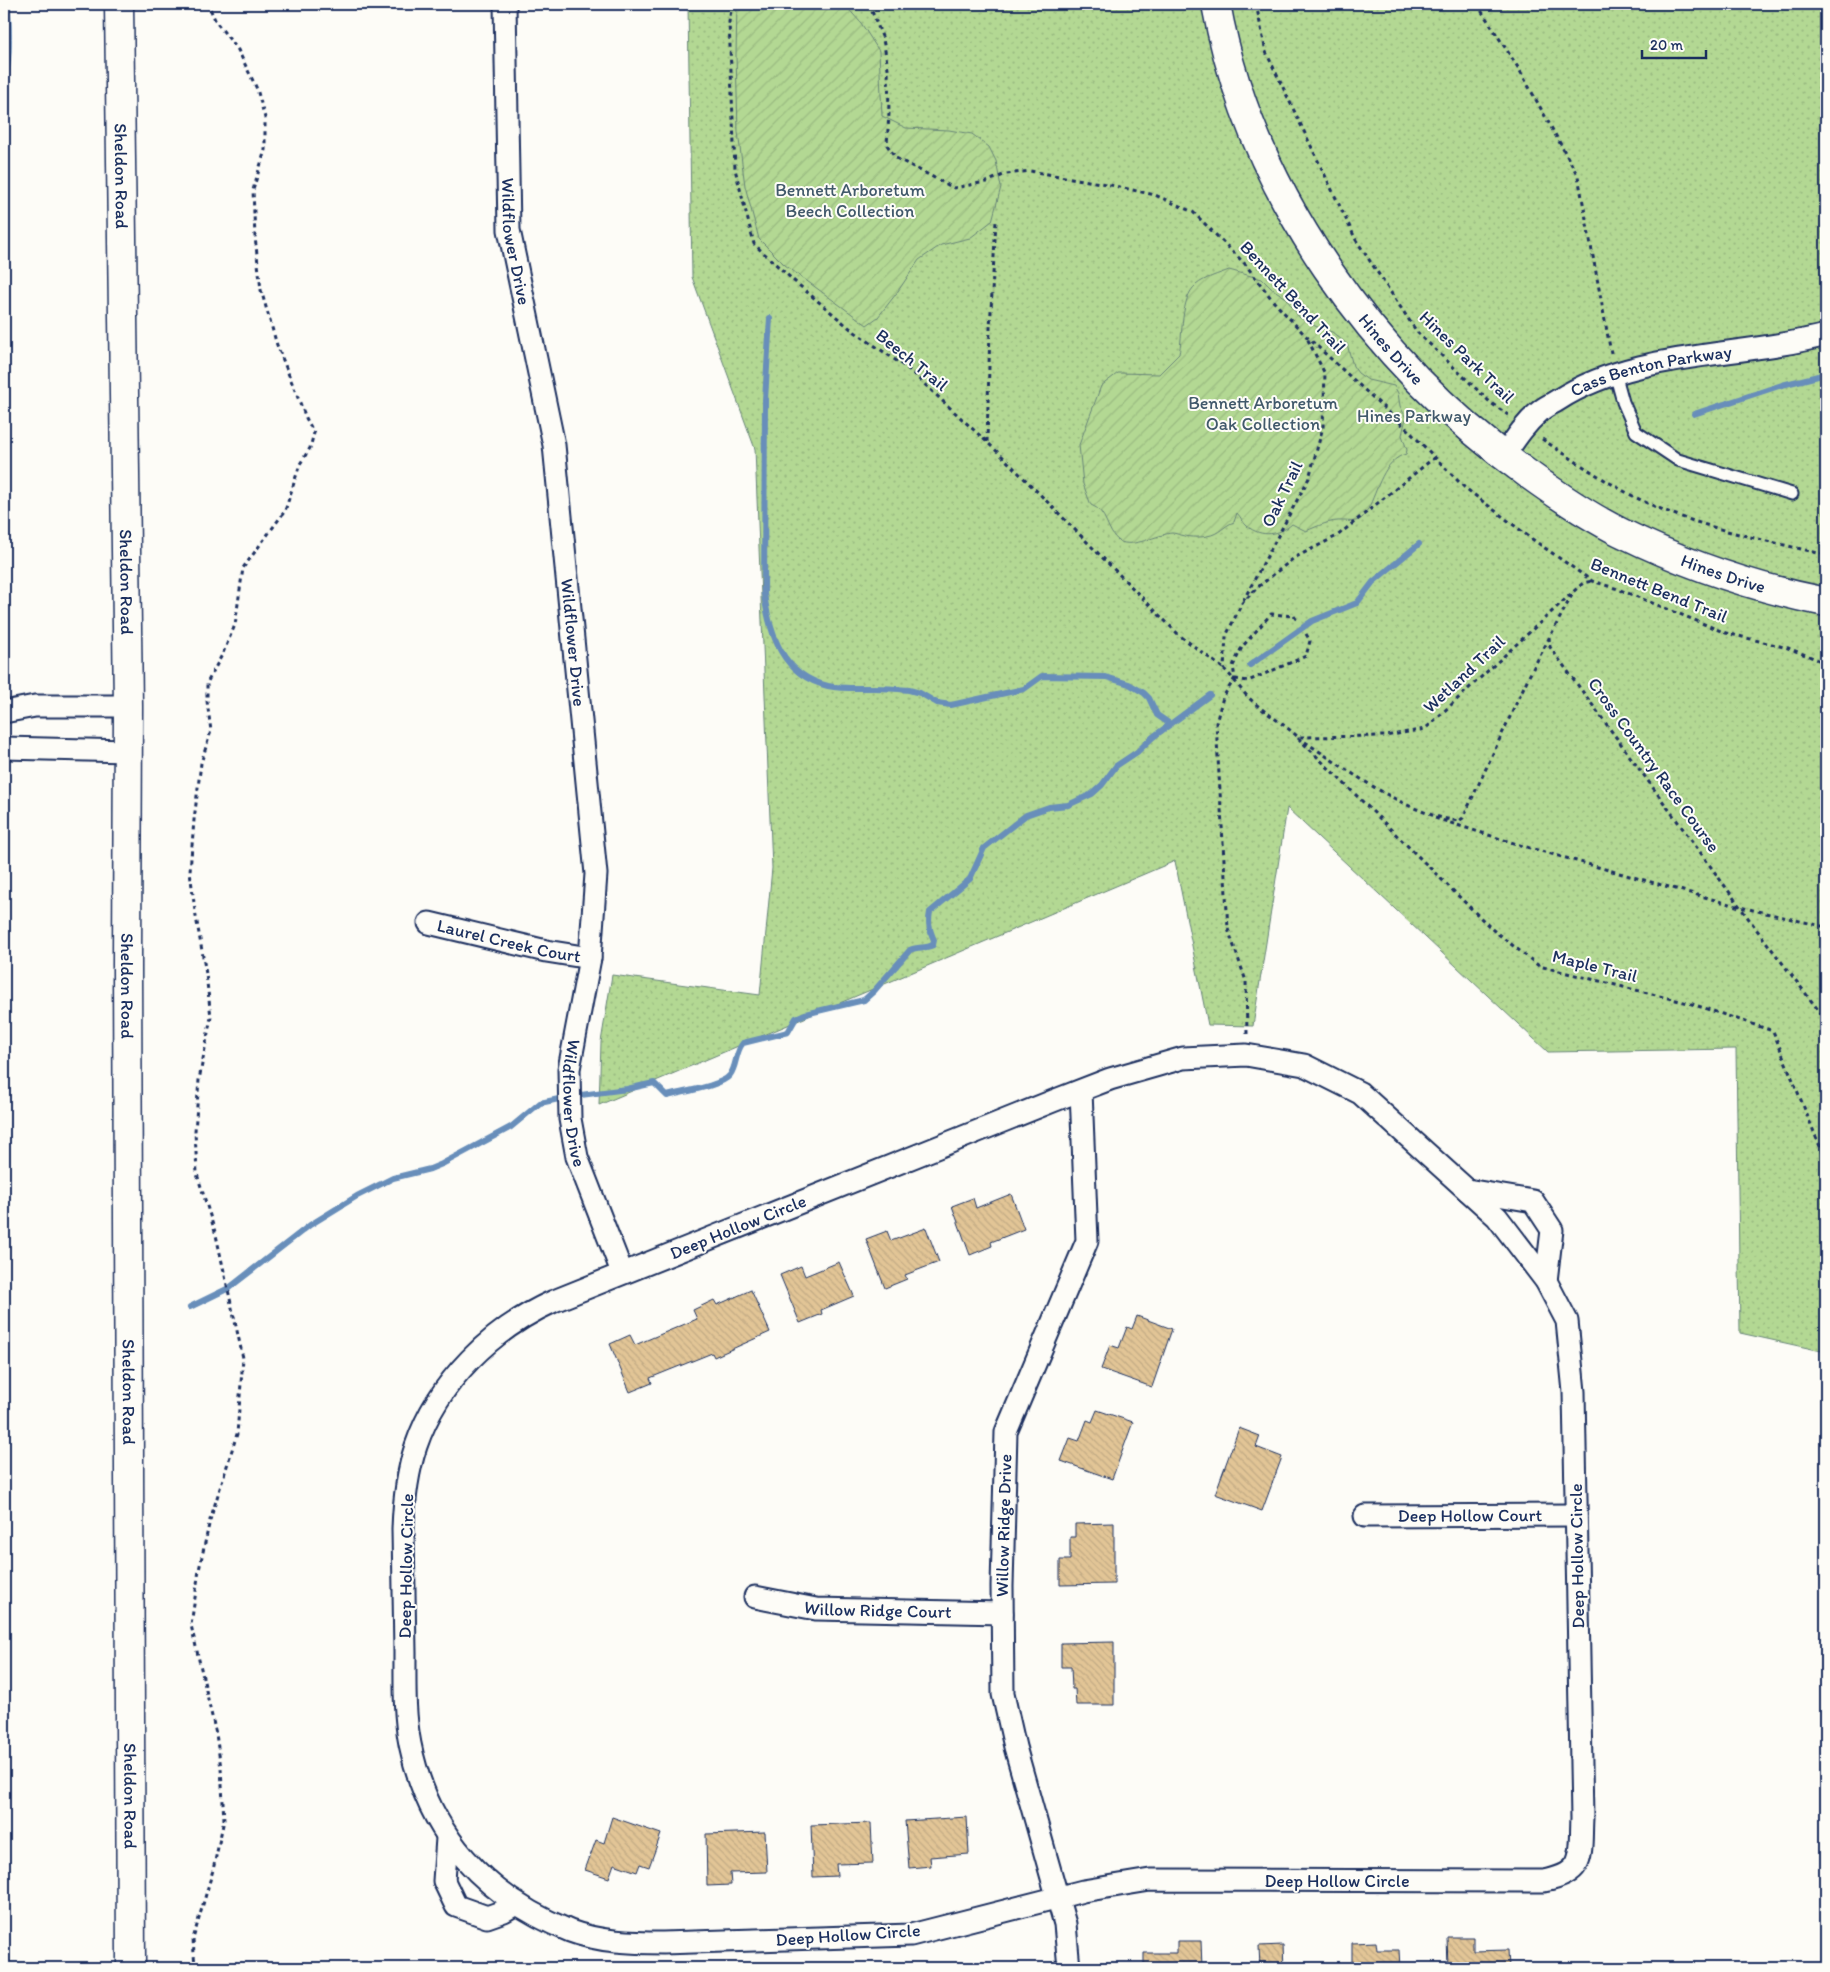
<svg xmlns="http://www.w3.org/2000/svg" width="1830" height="1972" font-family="Itim,sans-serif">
<defs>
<pattern id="park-dots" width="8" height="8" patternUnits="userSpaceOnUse" patternTransform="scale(1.25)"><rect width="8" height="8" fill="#b3d893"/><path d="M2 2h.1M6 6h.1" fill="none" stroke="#99ba81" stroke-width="1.8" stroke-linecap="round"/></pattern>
<pattern id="garden-furrows" width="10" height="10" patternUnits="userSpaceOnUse" patternTransform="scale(1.25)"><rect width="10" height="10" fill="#b3d893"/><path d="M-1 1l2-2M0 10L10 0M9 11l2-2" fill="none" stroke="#99ba81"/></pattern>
<pattern id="building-back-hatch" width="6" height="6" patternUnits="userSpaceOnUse" patternTransform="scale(1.25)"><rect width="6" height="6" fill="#e2c596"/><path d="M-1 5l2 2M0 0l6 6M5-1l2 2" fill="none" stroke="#c1aa84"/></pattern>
</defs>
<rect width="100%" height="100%" fill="#fdfcf7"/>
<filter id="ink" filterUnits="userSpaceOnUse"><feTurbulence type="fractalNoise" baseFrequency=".02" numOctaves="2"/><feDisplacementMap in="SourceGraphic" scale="10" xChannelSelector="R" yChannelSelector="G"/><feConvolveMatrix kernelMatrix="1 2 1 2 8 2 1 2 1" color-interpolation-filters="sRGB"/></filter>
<g filter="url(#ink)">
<path fill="url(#park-dots)" stroke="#678478" d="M 688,4 L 1826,4 L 1826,1352 L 1740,1333 L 1736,1049 L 1548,1052 L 1287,808 L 1253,1026 L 1208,1025 L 1175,861 L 599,1105 L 601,1042 L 612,975 L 760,995 L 772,868 L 755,449 L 692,277 Z"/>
<path fill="url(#garden-furrows)" stroke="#678478" d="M 737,4 L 844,4 L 861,23 L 879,51 L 882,116 L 906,128 L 949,130 L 972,134 L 989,147 L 996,161 L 1001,187 L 992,221 L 970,238 L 941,245 L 919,260 L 896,294 L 878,317 L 867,325 L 785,265 L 759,239 L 745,186 L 738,132 L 736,55 Z
M 1229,270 L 1262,279 L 1271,288 L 1285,297 L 1299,317 L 1317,327 L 1332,332 L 1347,344 L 1353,366 L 1358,373 L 1368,380 L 1394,386 L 1398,393 L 1400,406 L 1406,418 L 1402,435 L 1407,450 L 1406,454 C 1383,460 1378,490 1368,509 C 1366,511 1364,516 1362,518 C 1356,523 1349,521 1343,521 C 1330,520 1318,526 1306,531 L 1292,524 C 1280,535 1261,538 1247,526 C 1243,523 1241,517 1237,513 L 1234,522 C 1223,526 1220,534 1207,536 C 1199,538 1188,537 1180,535 C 1178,534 1174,533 1172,533 C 1158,534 1133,549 1119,541 C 1106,532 1108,511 1091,505 L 1083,484 L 1079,445 L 1101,386 L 1118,373 L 1159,374 L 1179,354 C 1183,336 1180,298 1196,285 C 1204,278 1219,274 1229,270 Z"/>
<path fill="#99cef7" stroke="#678eba" d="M 4,4 L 10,4 C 12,35 13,65 4,95 Z"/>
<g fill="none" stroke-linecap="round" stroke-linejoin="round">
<path stroke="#678eba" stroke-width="6" d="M 770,318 L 765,400 L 764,594 C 770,635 782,675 828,686 C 843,689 859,688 874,688 C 886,688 898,689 909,690 L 920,693 L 937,703 L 951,705 L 1024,689 L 1042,676 L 1106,677 L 1129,684 L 1144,693 L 1149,698 L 1157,715 L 1170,724
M 1694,414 L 1782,385 L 1826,374
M 1250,665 L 1312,621 L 1357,603 L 1373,582 L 1419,544
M 190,1307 L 229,1288 L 310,1225 L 357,1196 L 393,1178 L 430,1169 L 442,1164 L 511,1127 L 540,1103 L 573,1096 L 627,1089 L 654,1083 L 667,1096 C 681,1092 722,1086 730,1075 C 737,1066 735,1052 743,1043 L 788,1032 L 796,1018 L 805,1014 L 864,1000 L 874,991 L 910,950 C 918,946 925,949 933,945 L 934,940 C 929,929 928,923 930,912 L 970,879 L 984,848 L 1026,815 L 1049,807 L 1068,805 L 1092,794 L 1102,785 L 1116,766 L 1137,752 L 1153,737 L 1210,695"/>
</g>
<path fill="url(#building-back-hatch)" stroke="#1b2f5e" d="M 1011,1194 L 1024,1229 L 991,1242 L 992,1246 L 970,1255 L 952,1206 L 973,1198 L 976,1208 Z
M 926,1228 L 939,1262 L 905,1275 L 907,1279 L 885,1288 L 866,1239 L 887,1231 L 891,1241 Z
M 839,1262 L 854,1296 L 821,1310 L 822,1314 L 800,1323 L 780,1275 L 801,1266 L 805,1276 Z
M 751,1290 L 770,1332 L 714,1357 L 712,1353 L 650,1378 L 652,1383 L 630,1392 L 610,1344 L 630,1335 L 635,1345 L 697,1319 L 693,1310 L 714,1300 L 717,1305 Z
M 1137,1316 L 1172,1329 L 1152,1387 L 1101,1369 L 1110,1345 L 1119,1348 L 1127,1327 L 1132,1329 Z
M 1097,1410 L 1133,1422 L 1112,1479 L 1061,1461 L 1070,1438 L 1079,1441 L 1087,1420 L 1092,1422 Z
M 1239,1428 L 1260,1436 L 1256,1447 L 1282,1457 L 1262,1511 L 1215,1494 Z
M 1114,1523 L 1114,1584 L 1060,1585 L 1060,1560 L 1070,1560 L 1070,1537 L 1075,1537 L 1075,1524 Z
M 1114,1642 L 1114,1705 L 1076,1705 L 1075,1689 L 1072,1689 L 1071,1667 L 1061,1667 L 1061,1643 Z
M 612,1817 L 661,1834 L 649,1867 L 640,1864 L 637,1872 L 614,1864 L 609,1878 L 585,1870 L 596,1840 L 604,1843 Z
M 967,1817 L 969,1854 L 930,1857 L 931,1866 L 909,1868 L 905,1821 Z
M 871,1823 L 873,1863 L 836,1864 L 837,1876 L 813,1877 L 811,1825 Z
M 765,1832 L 767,1872 L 730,1873 L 731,1885 L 707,1886 L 706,1834 Z
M 1447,1937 L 1473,1937 L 1473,1951 L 1508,1950 L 1509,1968 L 1448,1968 Z
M 1177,1941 L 1201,1941 L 1202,1968 L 1144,1968 L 1144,1953 L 1177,1953 Z
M 1376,1942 L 1377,1950 L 1399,1950 L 1400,1968 L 1352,1968 L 1352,1943 Z
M 1283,1945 L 1284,1968 L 1260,1968 L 1259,1946 Z"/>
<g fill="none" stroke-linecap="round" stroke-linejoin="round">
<g stroke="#1b2f5e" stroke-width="15">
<path id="lane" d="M 1615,373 L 1623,402 L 1636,432 L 1678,460 L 1792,494"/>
</g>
<g stroke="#1b2f5e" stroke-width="25">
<g id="street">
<path id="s1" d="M 505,4 L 509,230 L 554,445 L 596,874 L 590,958 L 569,1069 L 570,1119 L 577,1157 L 622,1272"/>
<path id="s2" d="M 1503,457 C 1514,441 1524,425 1539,412 C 1544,407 1552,404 1558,400 C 1636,350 1739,358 1826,335"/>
<path d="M 4,712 L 35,706 L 128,706"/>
<path d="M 4,748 L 128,751"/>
<path id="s3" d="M 429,923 L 546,951 L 590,958"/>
<path d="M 1246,1055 L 1304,1065 L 1360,1093 L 1497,1217 L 1546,1281 L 1567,1321 L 1574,1392 L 1582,1818 C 1580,1854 1587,1873 1544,1881 L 1150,1880 L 1083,1891 L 911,1935 L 663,1943 C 633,1943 599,1942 570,1931 C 485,1897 428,1834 410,1744 C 404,1714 405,1684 405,1653 C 404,1612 404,1570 403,1529 C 404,1500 407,1473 416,1446 C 438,1381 492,1329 554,1301 L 1053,1101 L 1110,1079 L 1183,1058 Z"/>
<path d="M 1467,1190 L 1533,1201 L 1552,1230 L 1546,1281"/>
<path id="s4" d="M 1365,1516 L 1575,1515"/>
<path id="s5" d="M 755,1597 L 816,1609 L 1002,1613"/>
<path d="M 447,1838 L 444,1881 L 456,1906 L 487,1917 L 504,1911 L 516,1904"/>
<path id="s6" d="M 1069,1968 L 1065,1924 L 1015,1747 L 1003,1694 L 1002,1586 L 1006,1432 L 1087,1241 L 1081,1091"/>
</g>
</g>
<g stroke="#1b2f5e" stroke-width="31">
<g id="secondary">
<path id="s7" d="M 119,4 L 128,706 L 127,965 L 131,1968"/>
<path id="s8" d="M 1216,4 C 1250,192 1374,364 1528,474 C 1557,495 1588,516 1620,532 C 1685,564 1755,588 1826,602"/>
</g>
</g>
<path stroke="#1b2f5e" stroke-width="3" stroke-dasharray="4 4" stroke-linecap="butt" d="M 732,4 L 729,22 L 735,169 L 754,244 L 794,281 L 852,330 L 907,368 L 1002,456 L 1179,635 L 1224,669
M 869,4 L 883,39 L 888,68 L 889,113 L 887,145 L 896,158 L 954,188 L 986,182 L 1006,174 L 1030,171 L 1106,184 L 1155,195 L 1193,212 L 1245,264 L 1274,302 L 1305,335 L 1408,430 L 1464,487 L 1532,539 L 1592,581 L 1618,589 L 1726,633 L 1788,648 L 1826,663
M 1256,4 L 1266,52 L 1356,240 L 1417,332 L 1491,403 L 1508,415
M 1477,4 L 1519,69 L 1578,176 L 1611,353
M 1542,439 C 1572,459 1601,479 1633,496 C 1692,527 1762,539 1826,555
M 987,442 L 990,328 L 996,221
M 1435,457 L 1337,536 L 1294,558 L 1258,587 L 1242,603 L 1226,636 L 1224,669 C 1234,678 1239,688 1248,697 C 1263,712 1282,722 1298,737 L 1386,736 L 1425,729 L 1573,592 L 1583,583 L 1592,581
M 1243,601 L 1309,478 L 1323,427 L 1325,374 L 1307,338
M 1549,637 L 1550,647 L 1757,930 L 1826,1020
M 1235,679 L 1248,681 L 1306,656 L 1310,641 L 1305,632
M 1298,738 L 1493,930 L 1539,966 L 1692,1004 L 1773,1031 L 1818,1142 L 1826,1158
M 1305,742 C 1348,770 1407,815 1459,821 L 1463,818 L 1528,678 L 1572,595
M 1435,818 L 1523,846 L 1740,907 L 1826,927
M 1247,1034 L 1246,981 L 1228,929 L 1216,723 L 1223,697 L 1235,678 L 1233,666 L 1242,647 L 1271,614 L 1294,616 L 1298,622
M 195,1968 L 193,1939 L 213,1870 L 224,1820 L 221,1768 L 216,1734 L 191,1625 L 199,1570 L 210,1520 L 237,1434 L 243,1358 L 216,1235 L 197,1174 L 195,1131 L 199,1080 L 211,1017 L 206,974 L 195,911 L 190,871 L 194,820 L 201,763 L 211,731 L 207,701 L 207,683 L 223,653 L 235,625 L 243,568 L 285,511 L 300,464 L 310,448 L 314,433 L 306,418 L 277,345 L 261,290 L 255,237 L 253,190 L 265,150 L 265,118 L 257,89 L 238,50 L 216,22 L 208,4"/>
<use href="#lane" stroke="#fdfcf7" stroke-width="11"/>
<use href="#street" stroke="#fdfcf7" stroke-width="21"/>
<use href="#secondary" stroke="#fdfcf7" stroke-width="28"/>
</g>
</g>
<g text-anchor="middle" stroke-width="4" stroke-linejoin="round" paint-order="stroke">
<g font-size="18" fill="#1b2f5e" stroke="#fdfcf7">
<text dy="6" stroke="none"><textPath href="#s7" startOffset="172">Sheldon Road</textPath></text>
<text dy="6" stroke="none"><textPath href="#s1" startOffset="238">Wildflower Drive</textPath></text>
<text transform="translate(1293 297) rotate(47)" y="6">Bennett Bend Trail</text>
<text dy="6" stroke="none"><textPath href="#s8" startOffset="392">Hines Drive</textPath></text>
<text transform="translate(1467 357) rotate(44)" y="6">Hines Park Trail</text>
<text transform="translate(912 360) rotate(39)" y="6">Beech Trail</text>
<text dy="6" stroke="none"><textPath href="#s2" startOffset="179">Cass Benton Parkway</textPath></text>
<text transform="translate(1282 494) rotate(-64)" y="6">Oak Trail</text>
<text dy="6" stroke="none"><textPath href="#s8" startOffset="798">Hines Drive</textPath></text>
<text dy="6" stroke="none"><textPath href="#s7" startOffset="578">Sheldon Road</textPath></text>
<text transform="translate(1659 590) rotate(22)" y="6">Bennett Bend Trail</text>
<text dy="6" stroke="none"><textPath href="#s1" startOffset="644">Wildflower Drive</textPath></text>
<text transform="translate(1464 674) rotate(-43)" y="6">Wetland Trail</text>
<text transform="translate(1654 765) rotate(54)" y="6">Cross Country Race Course</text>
<text dy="6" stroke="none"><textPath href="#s3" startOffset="82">Laurel Creek Court</textPath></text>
<text transform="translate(1595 966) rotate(14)" y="6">Maple Trail</text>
<text dy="6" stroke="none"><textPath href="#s7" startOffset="982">Sheldon Road</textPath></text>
<text dy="6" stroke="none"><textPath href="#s1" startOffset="1108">Wildflower Drive</textPath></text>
<text transform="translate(738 1227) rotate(-22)" y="6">Deep Hollow Circle</text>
<text dy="6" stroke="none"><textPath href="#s7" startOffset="1388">Sheldon Road</textPath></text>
<text dy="6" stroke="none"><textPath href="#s4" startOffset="105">Deep Hollow Court</textPath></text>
<text dy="6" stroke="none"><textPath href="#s6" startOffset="451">Willow Ridge Drive</textPath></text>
<text transform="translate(1577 1556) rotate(-91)" y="6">Deep Hollow Circle</text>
<text transform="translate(406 1566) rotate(-89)" y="6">Deep Hollow Circle</text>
<text dy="6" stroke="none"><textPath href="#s5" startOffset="124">Willow Ridge Court</textPath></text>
<text dy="6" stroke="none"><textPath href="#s7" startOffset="1792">Sheldon Road</textPath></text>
<text x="1337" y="1887">Deep Hollow Circle</text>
<text transform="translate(848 1935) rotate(-4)" y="6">Deep Hollow Circle</text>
</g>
<g font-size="18" fill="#41596b" stroke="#fdfcf7">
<text x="850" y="196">Bennett Arboretum<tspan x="850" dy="21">Beech Collection</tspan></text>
<text x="1263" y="409">Bennett Arboretum<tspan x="1263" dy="21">Oak Collection</tspan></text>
<text x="1414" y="422">Hines Parkway</text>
</g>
</g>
<rect width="1830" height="1972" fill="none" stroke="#fdfcf7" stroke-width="20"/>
<rect x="10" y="10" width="1810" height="1952" fill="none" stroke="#1b2f5e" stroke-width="2" filter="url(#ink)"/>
<path d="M1642 50v8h64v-8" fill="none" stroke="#1b2f5e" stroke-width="2.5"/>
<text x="1650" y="50" font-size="15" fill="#1b2f5e" stroke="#fdfcf7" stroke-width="4" paint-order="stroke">20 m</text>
</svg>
